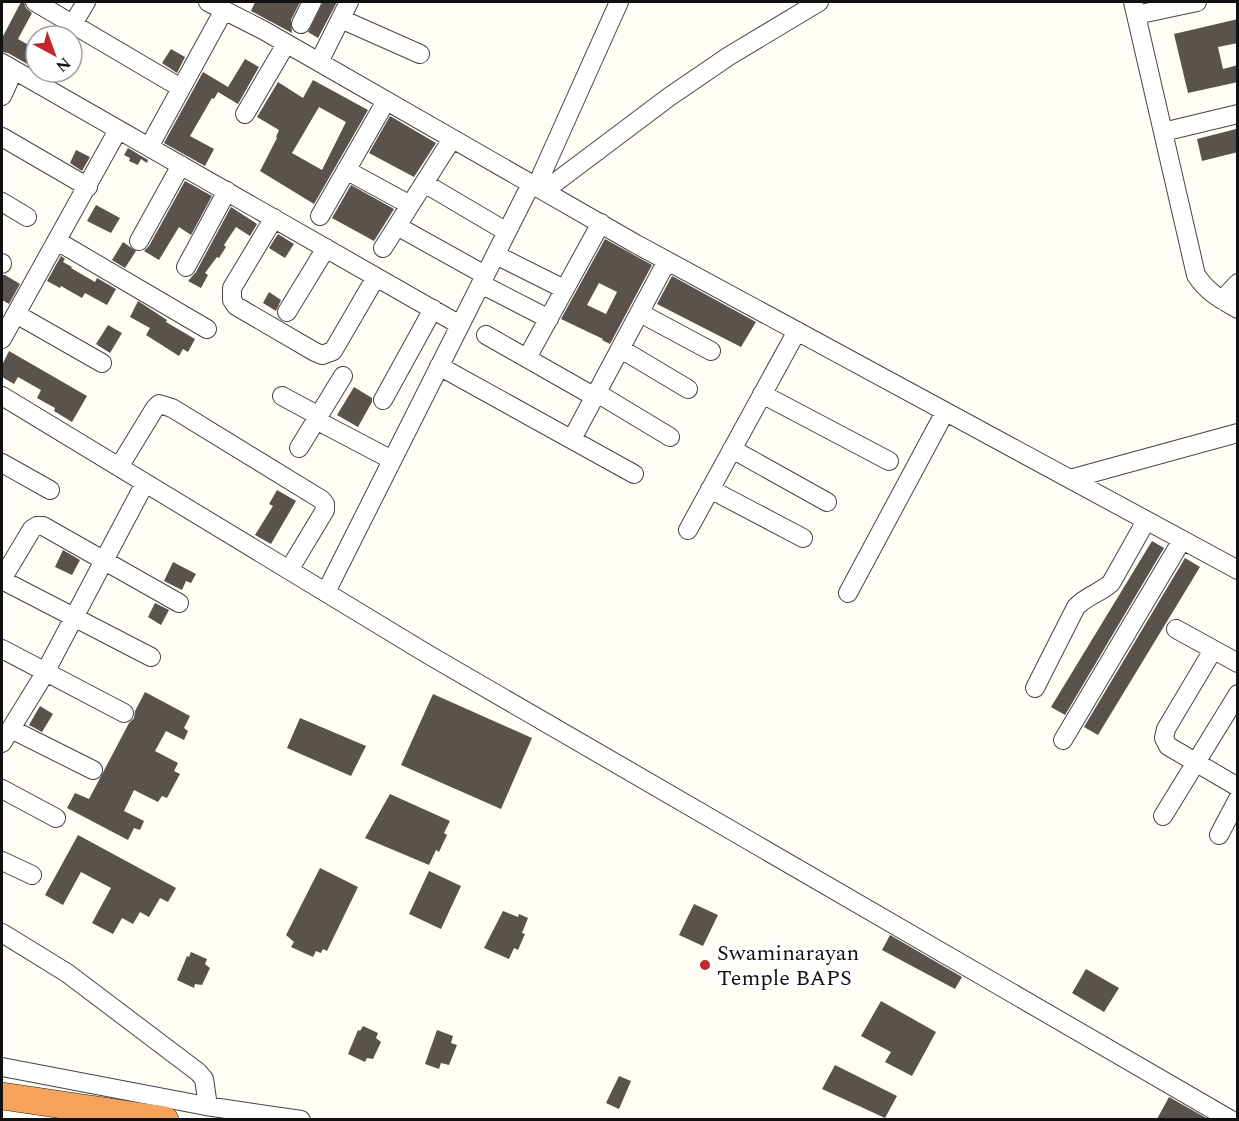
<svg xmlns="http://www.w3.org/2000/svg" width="1239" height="1121" font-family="Spectral,serif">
<rect width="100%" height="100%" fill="#fffdf5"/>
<path fill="#5a524d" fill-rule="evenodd" d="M 21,2 L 24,2 L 26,8 L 32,13 L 18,39 L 36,49 L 36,69 L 8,53 L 2,52 L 2,38 Z
M 255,2 L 300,2 L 291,20 L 292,33 L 251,11 Z
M 323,2 L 337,2 L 318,38 L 308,32 Z
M 1238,19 L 1238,43 L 1218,47 L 1223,69 L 1238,65 L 1238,82 L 1188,93 L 1174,34 Z
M 171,49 L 185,57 L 177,73 L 162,63 Z
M 245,59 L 259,67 L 238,104 L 218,92 L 214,99 L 212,98 L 190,136 L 214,149 L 205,166 L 164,143 L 203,72 L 228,87 Z
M 313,80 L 368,110 L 314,204 L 260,171 L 277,138 L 276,137 L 279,130 L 257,117 L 278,82 L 303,98 ZM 319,107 L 346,122 L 322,170 L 292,153 Z
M 390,116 L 436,143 L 414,177 L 369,153 Z
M 1236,129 L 1238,152 L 1202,161 L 1197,139 Z
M 128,148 L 148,160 L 147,163 L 141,159 L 138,165 L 129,161 L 130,158 L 124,155 Z
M 76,150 L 90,157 L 82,171 L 70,163 Z
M 185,181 L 212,196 L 191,235 L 179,227 L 159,260 L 144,251 L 149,246 Z
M 351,185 L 394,209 L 374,241 L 332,218 Z
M 96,205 L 120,218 L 111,233 L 87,221 Z
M 231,207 L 257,224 L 250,236 L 236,227 L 224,245 L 226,247 L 219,258 L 217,257 L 205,273 L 208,275 L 201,288 L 188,281 L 196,272 Z
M 278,234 L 294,244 L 285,258 L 269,248 Z
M 605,239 L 652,265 L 610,344 L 602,340 L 603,339 L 561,319 ZM 599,283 L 617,292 L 606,314 L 587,305 Z
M 123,242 L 136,251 L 125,268 L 112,260 Z
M 61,256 L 65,259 L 63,262 L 72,267 L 71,268 L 95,282 L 97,278 L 116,289 L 107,305 L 85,293 L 82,298 L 61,286 L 60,288 L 47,281 Z
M 2,275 L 5,275 L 20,284 L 9,304 L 2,300 Z
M 672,276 L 756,322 L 741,347 L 657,304 Z
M 269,292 L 281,300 L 276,311 L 263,303 Z
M 138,301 L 167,320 L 166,322 L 195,339 L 188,352 L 183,349 L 179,356 L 146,335 L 150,328 L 130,317 Z
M 108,325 L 122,333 L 110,353 L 96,344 Z
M 9,351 L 87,396 L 72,422 L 54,411 L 55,408 L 37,398 L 41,390 L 18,377 L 14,384 L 2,377 L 2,365 Z
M 354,387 L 372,398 L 372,402 L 358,427 L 337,415 Z
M 277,490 L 296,501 L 271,544 L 255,535 L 273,506 L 269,504 Z
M 1152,541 L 1164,548 L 1065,715 L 1051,707 Z
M 63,550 L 80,560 L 72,575 L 55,567 Z
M 1185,558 L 1200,567 L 1098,735 L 1084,727 Z
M 173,562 L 196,574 L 191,583 L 186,581 L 182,590 L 164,581 Z
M 155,603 L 169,610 L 161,625 L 148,617 Z
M 145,692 L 190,716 L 184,728 L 188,731 L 184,740 L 166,731 L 155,751 L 178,763 L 174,771 L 180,774 L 167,798 L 162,796 L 158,802 L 134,790 L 124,811 L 144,821 L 140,830 L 134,828 L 128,840 L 67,808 L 75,793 L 89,799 L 129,723 L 134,718 L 135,711 Z
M 433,694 L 532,738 L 501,809 L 401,765 Z
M 40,706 L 53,714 L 42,732 L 29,725 Z
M 300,718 L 366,746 L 351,776 L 287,748 Z
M 390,794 L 450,821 L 444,833 L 447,835 L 439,852 L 436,850 L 429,865 L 365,838 Z
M 78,835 L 176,888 L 168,902 L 160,898 L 149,917 L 140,912 L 133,924 L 122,918 L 113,934 L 92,923 L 111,888 L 81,872 L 63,905 L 45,895 Z
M 320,868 L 358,887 L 327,951 L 323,949 L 321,953 L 316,951 L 313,957 L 291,947 L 294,942 L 286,935 Z
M 429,871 L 461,886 L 441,929 L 409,914 Z
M 694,904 L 718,915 L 703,946 L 679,935 Z
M 503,911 L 518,917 L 519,914 L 528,918 L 522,933 L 525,934 L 518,950 L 514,948 L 509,959 L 484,948 Z
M 890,935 L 962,977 L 955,989 L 882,950 Z
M 191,952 L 207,959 L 205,964 L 210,968 L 202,985 L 195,984 L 194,988 L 177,980 L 187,956 L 189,957 Z
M 1086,969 L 1119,988 L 1104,1012 L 1072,993 Z
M 881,1001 L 936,1032 L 912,1076 L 885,1062 L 891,1052 L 861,1036 Z
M 363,1026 L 378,1033 L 376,1038 L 381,1042 L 373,1059 L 367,1058 L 365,1062 L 348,1054 L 358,1030 L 360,1031 Z
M 437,1030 L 453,1036 L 451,1043 L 457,1045 L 449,1065 L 441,1063 L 439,1069 L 425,1064 Z
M 835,1065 L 897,1096 L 885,1118 L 822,1089 Z
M 619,1076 L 631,1081 L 619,1109 L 606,1103 Z
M 1169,1097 L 1208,1119 L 1157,1119 Z"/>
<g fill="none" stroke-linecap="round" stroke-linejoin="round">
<g stroke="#444" stroke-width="20">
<path id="minor" d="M 35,2 L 181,88
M 208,2 L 263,30 L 636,244 L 1238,570
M 1133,2 L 1196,275 C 1207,292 1220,299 1238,309
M 1136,15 L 1197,2
M 341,19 L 420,54
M 73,24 L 86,2
M 301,24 L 312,2
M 319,62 L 349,2
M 2,63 L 460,325
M 2,96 L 14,70
M 245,114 L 286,44
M 1163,132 L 1238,114
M 2,137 L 88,187
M 149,147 L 224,10
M 346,170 L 410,205
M 424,183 L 507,232
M 536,187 L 619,2
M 544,191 L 669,97 L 729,56 L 819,2
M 2,202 L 27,217
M 320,216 L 386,101
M 274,218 L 232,288 L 232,300 L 236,306 L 315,352 L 322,355 L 333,351 L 376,277
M 397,226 L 485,275
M 57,241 L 207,329
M 139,241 L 181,165
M 383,248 L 452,139
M 496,255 L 564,289
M 2,263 L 2,264
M 186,267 L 227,191
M 481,284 L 549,319
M 1222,300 L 1238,283
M 287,312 L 326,248
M 640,313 L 711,351
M 16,314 L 102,363
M 486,335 L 595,397
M 2,339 L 118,130
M 621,349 L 688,389
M 527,358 L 601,223
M 439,366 L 634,474
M 597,393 L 670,437
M 762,394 L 889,461
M 2,396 L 429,655 L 1231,1120
M 282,396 L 319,416
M 383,400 L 433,309
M 316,420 L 392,460
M 572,439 L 667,261
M 299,448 L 343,376
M 732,449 L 827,502
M 2,463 L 50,490
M 119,467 L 155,408 L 159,404 L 172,408 L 322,500 L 325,504 L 325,510 L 289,570
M 1070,479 L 1238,433
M 710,489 L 803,538
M 688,530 L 797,331
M 2,579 L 32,529 L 37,526 L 43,526 L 179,603
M 2,580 L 151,657
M 326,592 L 531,184
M 848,593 L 945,412
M 1176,629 L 1238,663
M 2,649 L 124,713
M 1213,650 L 1166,729 L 1164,738 L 1168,746 L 1238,787
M 1035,688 L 1076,607 C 1086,596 1100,593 1111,583 L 1146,521
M 11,729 L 93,770
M 1063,740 L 1182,540
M 2,743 L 42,678 L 145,483
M 2,789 L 56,818
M 1163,816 L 1238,694
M 1219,835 L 1238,799
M 2,861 L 32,875
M 2,933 L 67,973 L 198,1072 L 204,1079 L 208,1106
M 2,1067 L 206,1106 L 301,1120"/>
</g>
<g stroke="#222" stroke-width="28">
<path id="highway" d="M 2,1096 L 165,1120"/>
</g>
<use href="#minor" stroke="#fff" stroke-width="18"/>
<use href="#highway" stroke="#f5a25d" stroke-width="27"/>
</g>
<circle fill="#c4262e" stroke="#fff" stroke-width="2" cx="705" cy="965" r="6"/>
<g text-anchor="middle" stroke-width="6" stroke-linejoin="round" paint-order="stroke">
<g font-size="22" fill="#111" stroke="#fff" text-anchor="start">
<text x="717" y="960">Swaminarayan<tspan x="717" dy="25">Temple BAPS</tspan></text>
</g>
</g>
<rect width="1239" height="1121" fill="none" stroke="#111111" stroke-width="6"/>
<g transform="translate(54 54) rotate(139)"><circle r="28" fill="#ffffff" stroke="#a0a0a0" stroke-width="1.5"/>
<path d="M0-4.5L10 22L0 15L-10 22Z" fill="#c4262e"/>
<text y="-9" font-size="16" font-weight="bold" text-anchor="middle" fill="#111111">N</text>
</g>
</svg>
